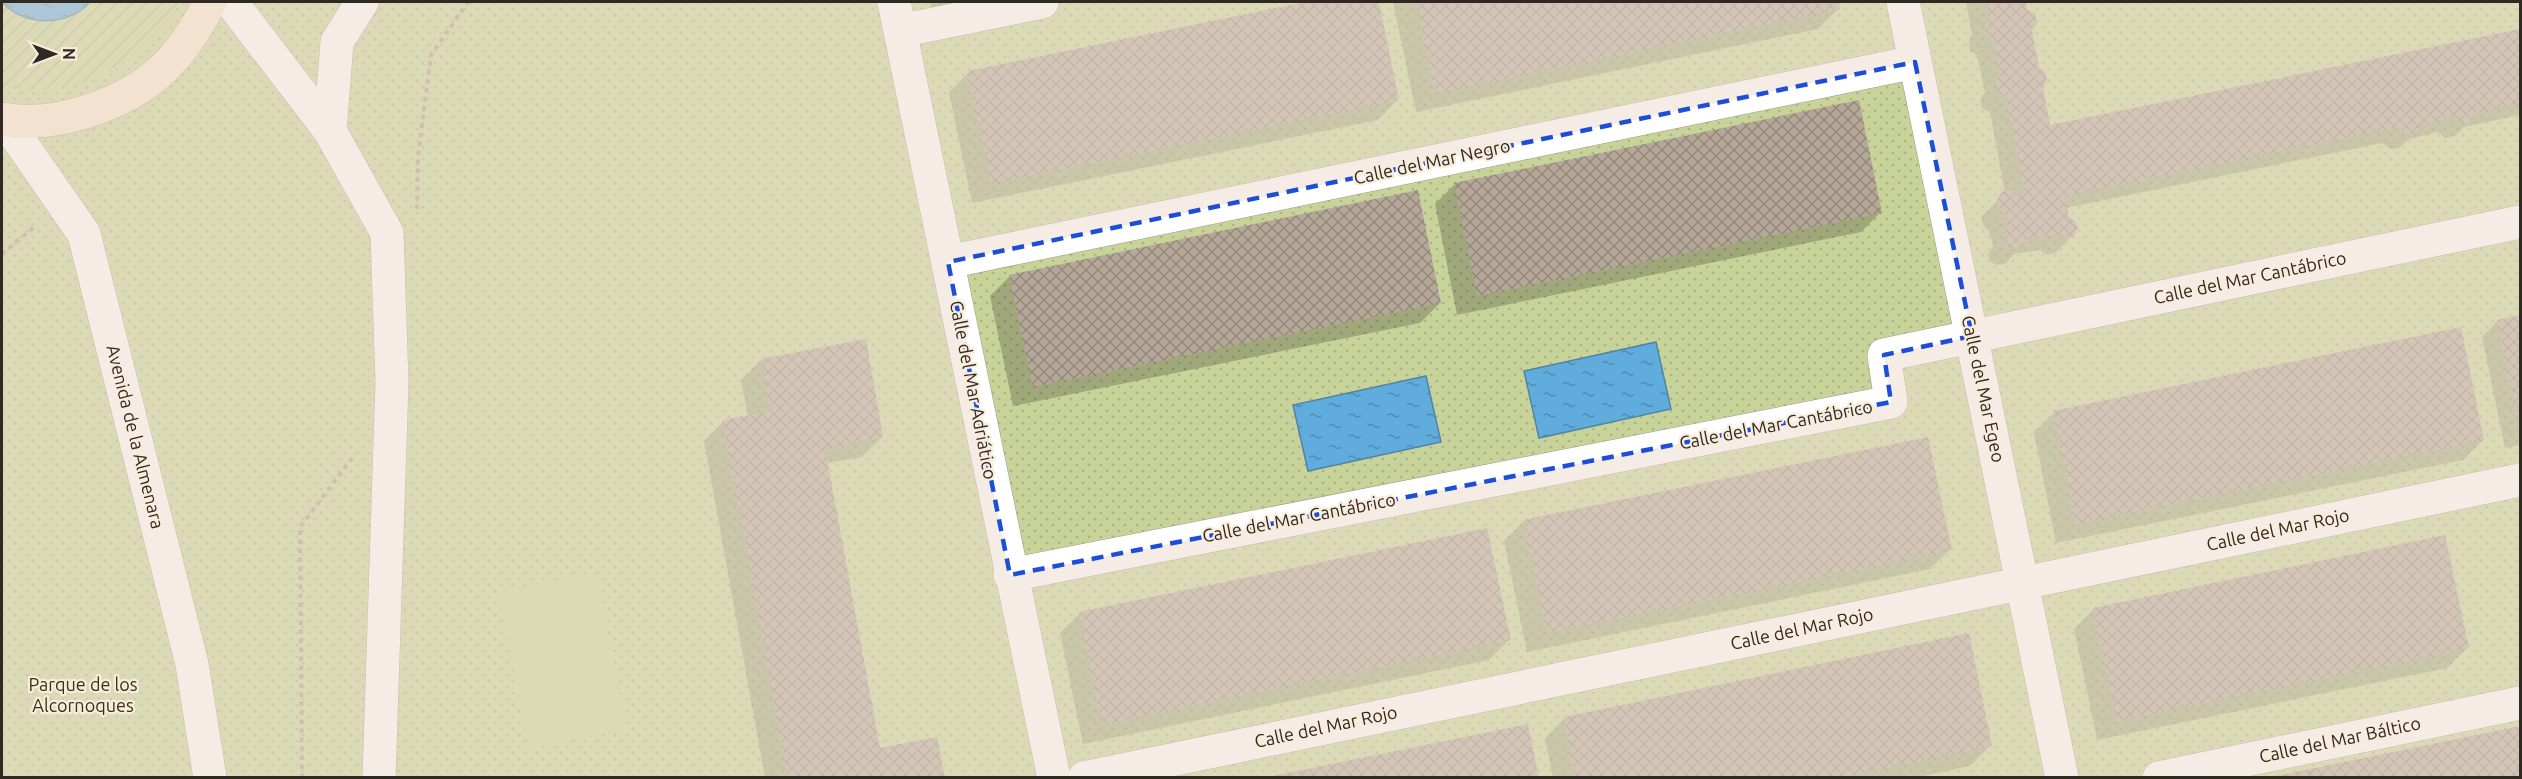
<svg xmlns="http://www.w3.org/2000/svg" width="2522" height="779" font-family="Ubuntu,sans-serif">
<defs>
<pattern id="park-dots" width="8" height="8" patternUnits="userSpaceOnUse" patternTransform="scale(1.5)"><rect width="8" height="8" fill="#c8d39a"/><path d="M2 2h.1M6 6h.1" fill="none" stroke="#acb584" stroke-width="1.8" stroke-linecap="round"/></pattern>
<pattern id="garden-furrows" width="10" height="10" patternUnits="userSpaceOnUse" patternTransform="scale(1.5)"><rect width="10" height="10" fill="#c8d39a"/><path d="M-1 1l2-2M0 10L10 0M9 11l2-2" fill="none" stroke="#acb584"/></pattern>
<pattern id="water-ripples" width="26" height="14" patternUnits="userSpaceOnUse" patternTransform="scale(1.5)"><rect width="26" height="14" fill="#60acdd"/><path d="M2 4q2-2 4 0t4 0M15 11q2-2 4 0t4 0" fill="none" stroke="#508cb3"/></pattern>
<pattern id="building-cross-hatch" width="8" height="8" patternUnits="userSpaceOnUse" patternTransform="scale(1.5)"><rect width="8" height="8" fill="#b5a898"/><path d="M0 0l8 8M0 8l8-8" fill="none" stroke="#94897c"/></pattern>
</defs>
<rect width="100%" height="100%" fill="#eddfcf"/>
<path fill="url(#park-dots)" d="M 2,2 L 2520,2 L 2520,777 L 2,778 Z"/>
<path fill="url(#garden-furrows)" d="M 2,2 L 179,2 L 174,13 L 139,53 L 93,80 L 40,90 L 2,86 Z"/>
<path fill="#c8d39a" d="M 596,573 L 627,729 L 529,748 L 498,592 Z"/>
<path fill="url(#water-ripples)" stroke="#5185a5" stroke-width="1.5" d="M 2,2 L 90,2 C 68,27 24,27 2,2 Z
M 1656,342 L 1671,409 L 1539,438 L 1524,371 Z
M 1426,376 L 1441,442 L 1308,471 L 1293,405 Z"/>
<path fill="#0003" d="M 930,2 L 978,2 L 932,11 Z
M 1313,2 L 1378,2 L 1397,100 L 1378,120 L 972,203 L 949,92 L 969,72 Z
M 1393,2 L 1837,2 L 1838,9 L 1818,29 L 1416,112 Z
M 1966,2 L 2024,2 L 2049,126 L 2520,31 L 2520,115 L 2464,127 L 2455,136 L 2445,138 L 2438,132 L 2409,139 L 2399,148 L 2391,149 L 2382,143 L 2066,208 L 2072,236 L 2055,253 L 2047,255 L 2040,250 L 2014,254 L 2005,264 L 1996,265 L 1990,261 L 1988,255 L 1993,246 L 1989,231 L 1983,225 L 1981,217 L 2005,193 L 1990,112 L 1982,108 L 1980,100 L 1985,92 L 1977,55 L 1970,51 L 1969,42 L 1972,35 Z
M 1455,184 L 1881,212 L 1861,232 L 1457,315 L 1435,204 Z
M 1010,276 L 1440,303 L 1420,323 L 1013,406 L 990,296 Z
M 2520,316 L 2520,445 L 2505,448 L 2482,337 L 2498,321 Z
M 761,360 L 882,437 L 862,457 L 826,463 L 878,750 L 943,778 L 765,778 L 704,441 L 724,421 L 748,416 L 741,380 Z
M 2054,413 L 2483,440 L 2463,460 L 2056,543 L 2034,432 Z
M 1524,521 L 1950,549 L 1930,569 L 1527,652 L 1504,541 Z
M 2094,609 L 2467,648 L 2447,668 L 2097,740 L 2074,629 Z
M 1080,613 L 1509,640 L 1489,660 L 1083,744 L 1060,633 Z
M 1565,718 L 1990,746 L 1970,766 L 1914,778 L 1553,778 L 1545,738 Z
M 2520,728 L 2520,778 L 2278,778 Z"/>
<path fill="url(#building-cross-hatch)" d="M 1305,2 L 1379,2 L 1399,100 L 991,184 L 968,71 Z
M 1417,2 L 1839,2 L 1840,9 L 1435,93 Z
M 1985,2 L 2026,2 L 2027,10 L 2035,13 L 2037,24 L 2032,30 L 2039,68 L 2045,72 L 2047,80 L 2043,88 L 2050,125 L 2520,29 L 2520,103 L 2477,112 L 2473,120 L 2462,123 L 2454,117 L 2423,124 L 2417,132 L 2408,133 L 2399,127 L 2065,196 L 2069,217 L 2075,221 L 2078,228 L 2073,237 L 2064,239 L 2057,234 L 2026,239 L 2023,248 L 2013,249 L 2006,245 L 2004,237 L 2008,228 L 2005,214 L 1999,209 L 1997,200 L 2002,192 L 2011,190 L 2019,195 L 2025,194 L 2006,96 L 1998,91 L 1996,82 L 2000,75 L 1993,38 L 1986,35 L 1984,25 L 1988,17 Z
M 1859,100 L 1882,213 L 1477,296 L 1454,183 Z
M 1418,190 L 1441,303 L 1033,387 L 1009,275 Z
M 2520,315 L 2520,427 L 2519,427 L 2497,320 Z
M 2461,327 L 2484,440 L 2076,524 L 2053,411 Z
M 866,339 L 883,437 L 825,448 L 880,748 L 937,737 L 945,778 L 788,778 L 723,420 L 770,411 L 761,359 Z
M 1928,437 L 1952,550 L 1547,633 L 1523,520 Z
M 1487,528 L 1511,640 L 1102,725 L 1079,612 Z
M 2445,535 L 2469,648 L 2117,721 L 2093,608 Z
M 1969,633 L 1992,746 L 1841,778 L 1576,778 L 1564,717 Z
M 1528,724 L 1539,778 L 1273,778 L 1273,776 Z
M 2520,726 L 2520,778 L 2276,778 L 2276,776 Z"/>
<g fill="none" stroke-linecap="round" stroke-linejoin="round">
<g stroke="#a49788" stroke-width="34">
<path id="street" d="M 231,2 L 330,131 L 387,233 L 392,382 L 379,778
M 894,2 L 1054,778
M 1903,2 L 2062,778
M 900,31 L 1042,2
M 5,120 L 84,234 L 192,664 L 210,778
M 330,131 L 337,42 L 362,2
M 948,262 L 1915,62
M 1010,575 L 1891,402 L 1884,355 L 2520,222
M 1084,778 L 2520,480
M 2159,778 L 2520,703"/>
</g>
<g stroke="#a49788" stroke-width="34">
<path id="secondary" d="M 2,119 C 53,129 125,105 163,69 C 183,50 198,26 210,2"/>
</g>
<path stroke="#a79c90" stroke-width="4" stroke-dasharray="4.5 4.5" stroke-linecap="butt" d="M 417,209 L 418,156 L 431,55 L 468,2
M 2,254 L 34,227
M 302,778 L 300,527 L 353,457"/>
<use href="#street" stroke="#fff" stroke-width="33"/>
<use href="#secondary" stroke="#f8e7ce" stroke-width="33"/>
</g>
<path d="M0 0H2522V779H0ZM 1915,62 L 1972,336 L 1884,355 L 1891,402 L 1010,575 L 948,262 Z" fill="#eddfcf" fill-opacity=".55" fill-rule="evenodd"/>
<path fill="none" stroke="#1d4ed8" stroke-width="4.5" stroke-dasharray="12 8" stroke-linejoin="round" d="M 1915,62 L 1972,336 L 1884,355 L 1891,402 L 1010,575 L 948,262 Z"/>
<g text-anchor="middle" stroke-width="4.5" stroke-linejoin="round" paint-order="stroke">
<g font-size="18" fill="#2e2923" stroke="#faecdc">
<text transform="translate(1432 162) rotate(-12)" y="6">Calle del Mar Negro</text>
<text transform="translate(2250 278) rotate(-12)" y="6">Calle del Mar Cantábrico</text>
<text transform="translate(1983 389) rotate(78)" y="6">Calle del Mar Egeo</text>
<text transform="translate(973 390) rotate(79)" y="6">Calle del Mar Adriático</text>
<text transform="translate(1776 425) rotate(-11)" y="6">Calle del Mar Cantábrico</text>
<text transform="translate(135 437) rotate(76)" y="6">Avenida de la Almenara</text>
<text transform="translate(1299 518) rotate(-11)" y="6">Calle del Mar Cantábrico</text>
<text transform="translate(2278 530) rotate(-12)" y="6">Calle del Mar Rojo</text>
<text transform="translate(1802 629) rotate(-12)" y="6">Calle del Mar Rojo</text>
<text transform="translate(1326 727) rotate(-12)" y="6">Calle del Mar Rojo</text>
<text transform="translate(2340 740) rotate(-12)" y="6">Calle del Mar Báltico</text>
</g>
<g font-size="18" fill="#303512" stroke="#faecdc">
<text x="83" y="691">Parque de los<tspan x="83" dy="21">Alcornoques</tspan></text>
</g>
</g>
<rect width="2522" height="779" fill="none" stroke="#2e2923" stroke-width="6"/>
<g transform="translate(54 54) rotate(90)" stroke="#faecdc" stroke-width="4.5" paint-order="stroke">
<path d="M0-4.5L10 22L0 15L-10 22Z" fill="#2e2923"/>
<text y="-9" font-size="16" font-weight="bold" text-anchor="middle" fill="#2e2923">N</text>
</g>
</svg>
